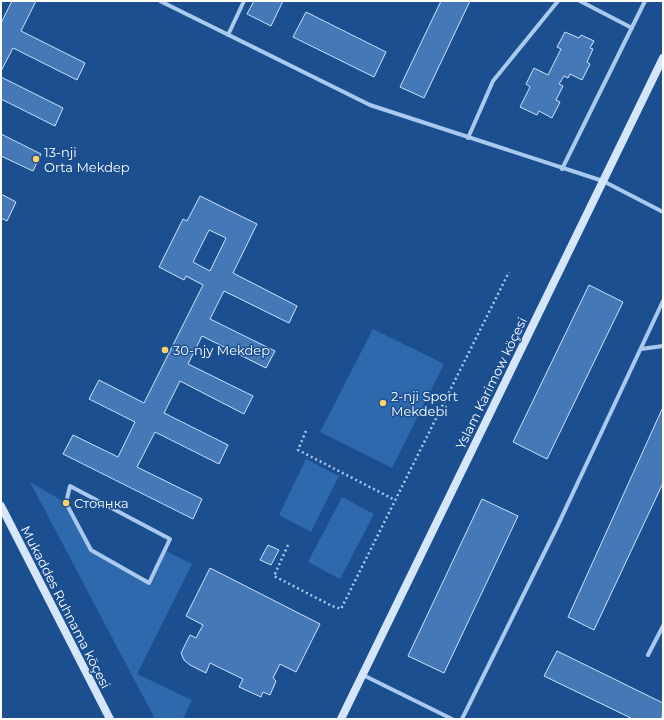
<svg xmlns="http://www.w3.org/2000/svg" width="664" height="720" font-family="Montserrat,sans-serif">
<rect width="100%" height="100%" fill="#1b4f8f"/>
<path fill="#2e69ad" d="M 373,329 L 444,364 L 392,468 L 320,432 Z
M 306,459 L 339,476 L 311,532 L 279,515 Z
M 30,482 L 66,503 L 91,550 L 149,582 L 164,550 L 192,564 L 137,674 L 192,700 L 183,719 L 155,719 Z
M 342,497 L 374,514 L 340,579 L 308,562 Z"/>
<path fill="#4478b7" stroke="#cfe3fa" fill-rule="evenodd" d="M 12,1 L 36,1 L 21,31 L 85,63 L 77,80 L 13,48 L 1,71 L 1,23 Z
M 254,1 L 283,1 L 271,26 L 247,14 Z
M 441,1 L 470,1 L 424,98 L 400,87 Z
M 306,12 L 386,52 L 374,77 L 293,37 Z
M 565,32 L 579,38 L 581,35 L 594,41 L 590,48 L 593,49 L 587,62 L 590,64 L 582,80 L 570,74 L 568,78 L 564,76 L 559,84 L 563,86 L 556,100 L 560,102 L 552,118 L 539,111 L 537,115 L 520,107 L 530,87 L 526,84 L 534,68 L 548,75 L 561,49 L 557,47 Z
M 1,77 L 63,108 L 55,126 L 1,99 Z
M 1,134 L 41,154 L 33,171 L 1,156 Z
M 1,194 L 16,202 L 7,221 L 1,218 Z
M 200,196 L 257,224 L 233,273 L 297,306 L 289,323 L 224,291 L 210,319 L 275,351 L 266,368 L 202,336 L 188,364 L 253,396 L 244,414 L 180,381 L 164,413 L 228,445 L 219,464 L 155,432 L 137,467 L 202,499 L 193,519 L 63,454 L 73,435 L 118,457 L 135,422 L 89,399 L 99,380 L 144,403 L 203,285 L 186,276 L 184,280 L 159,267 L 183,219 L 187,221 ZM 209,230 L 226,238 L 210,271 L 193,262 Z
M 589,285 L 623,302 L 547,459 L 513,442 Z
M 663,407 L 663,483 L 594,630 L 568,617 Z
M 482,499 L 518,516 L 444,673 L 408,656 Z
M 268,545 L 279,550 L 271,565 L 260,560 Z
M 210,568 L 320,624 L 296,672 L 280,664 L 273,678 L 276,681 L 270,695 L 263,692 L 261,697 L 239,687 L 243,679 L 210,663 L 206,673 L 190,665 L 184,660 L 181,653 L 190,635 L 196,638 L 203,625 L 186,616 Z
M 557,651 L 663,703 L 662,719 L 633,719 L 544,676 Z"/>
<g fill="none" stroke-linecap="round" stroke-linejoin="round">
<path stroke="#a9c9ee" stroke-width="2.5" stroke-dasharray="2 3" stroke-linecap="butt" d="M 306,431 L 298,450 L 395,500
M 288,545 L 274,576 L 332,606 L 341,609 L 509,272"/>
<path stroke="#a9c9ee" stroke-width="4" d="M 160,1 L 370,105 L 603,181 L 663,212
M 580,1 L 632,28
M 228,35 L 244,1
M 468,138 L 493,81 L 558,1
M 562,169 L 645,1
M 641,349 L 663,346
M 70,486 L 170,539 L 149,583 L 91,550 L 66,503 Z
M 648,655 L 663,626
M 363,675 L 452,719
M 462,719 L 557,527 L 663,301"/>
<path stroke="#d6e6fa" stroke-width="8" d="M 1,506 L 110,719
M 341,719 L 663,58"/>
</g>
<g fill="#ffd166" stroke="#1b4f8f" stroke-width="1.5">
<circle cx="36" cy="159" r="4"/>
<circle cx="165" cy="350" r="4"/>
<circle cx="383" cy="403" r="4"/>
<circle cx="66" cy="503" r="4"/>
</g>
<g text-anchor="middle" stroke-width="3" stroke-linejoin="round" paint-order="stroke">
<g font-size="13" fill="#fff" stroke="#1b4f8f" text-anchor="start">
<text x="44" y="157">13-nji<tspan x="44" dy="15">Orta Mekdep</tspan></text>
<text x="173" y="355">30-njy Mekdep</text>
<text x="391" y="401">2-nji Sport<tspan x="391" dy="15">Mekdebi</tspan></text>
<text x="74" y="508">Стоянка</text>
</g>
<g font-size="13" fill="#fff" stroke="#1b4f8f">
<text transform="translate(491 383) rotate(-64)" y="5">Yslam Karimow köçesi</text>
<text transform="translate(66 607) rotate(63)" y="5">Mukaddes Ruhnama köçesi</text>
</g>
</g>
<rect width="664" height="720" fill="none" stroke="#ffffff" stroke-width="4"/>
</svg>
